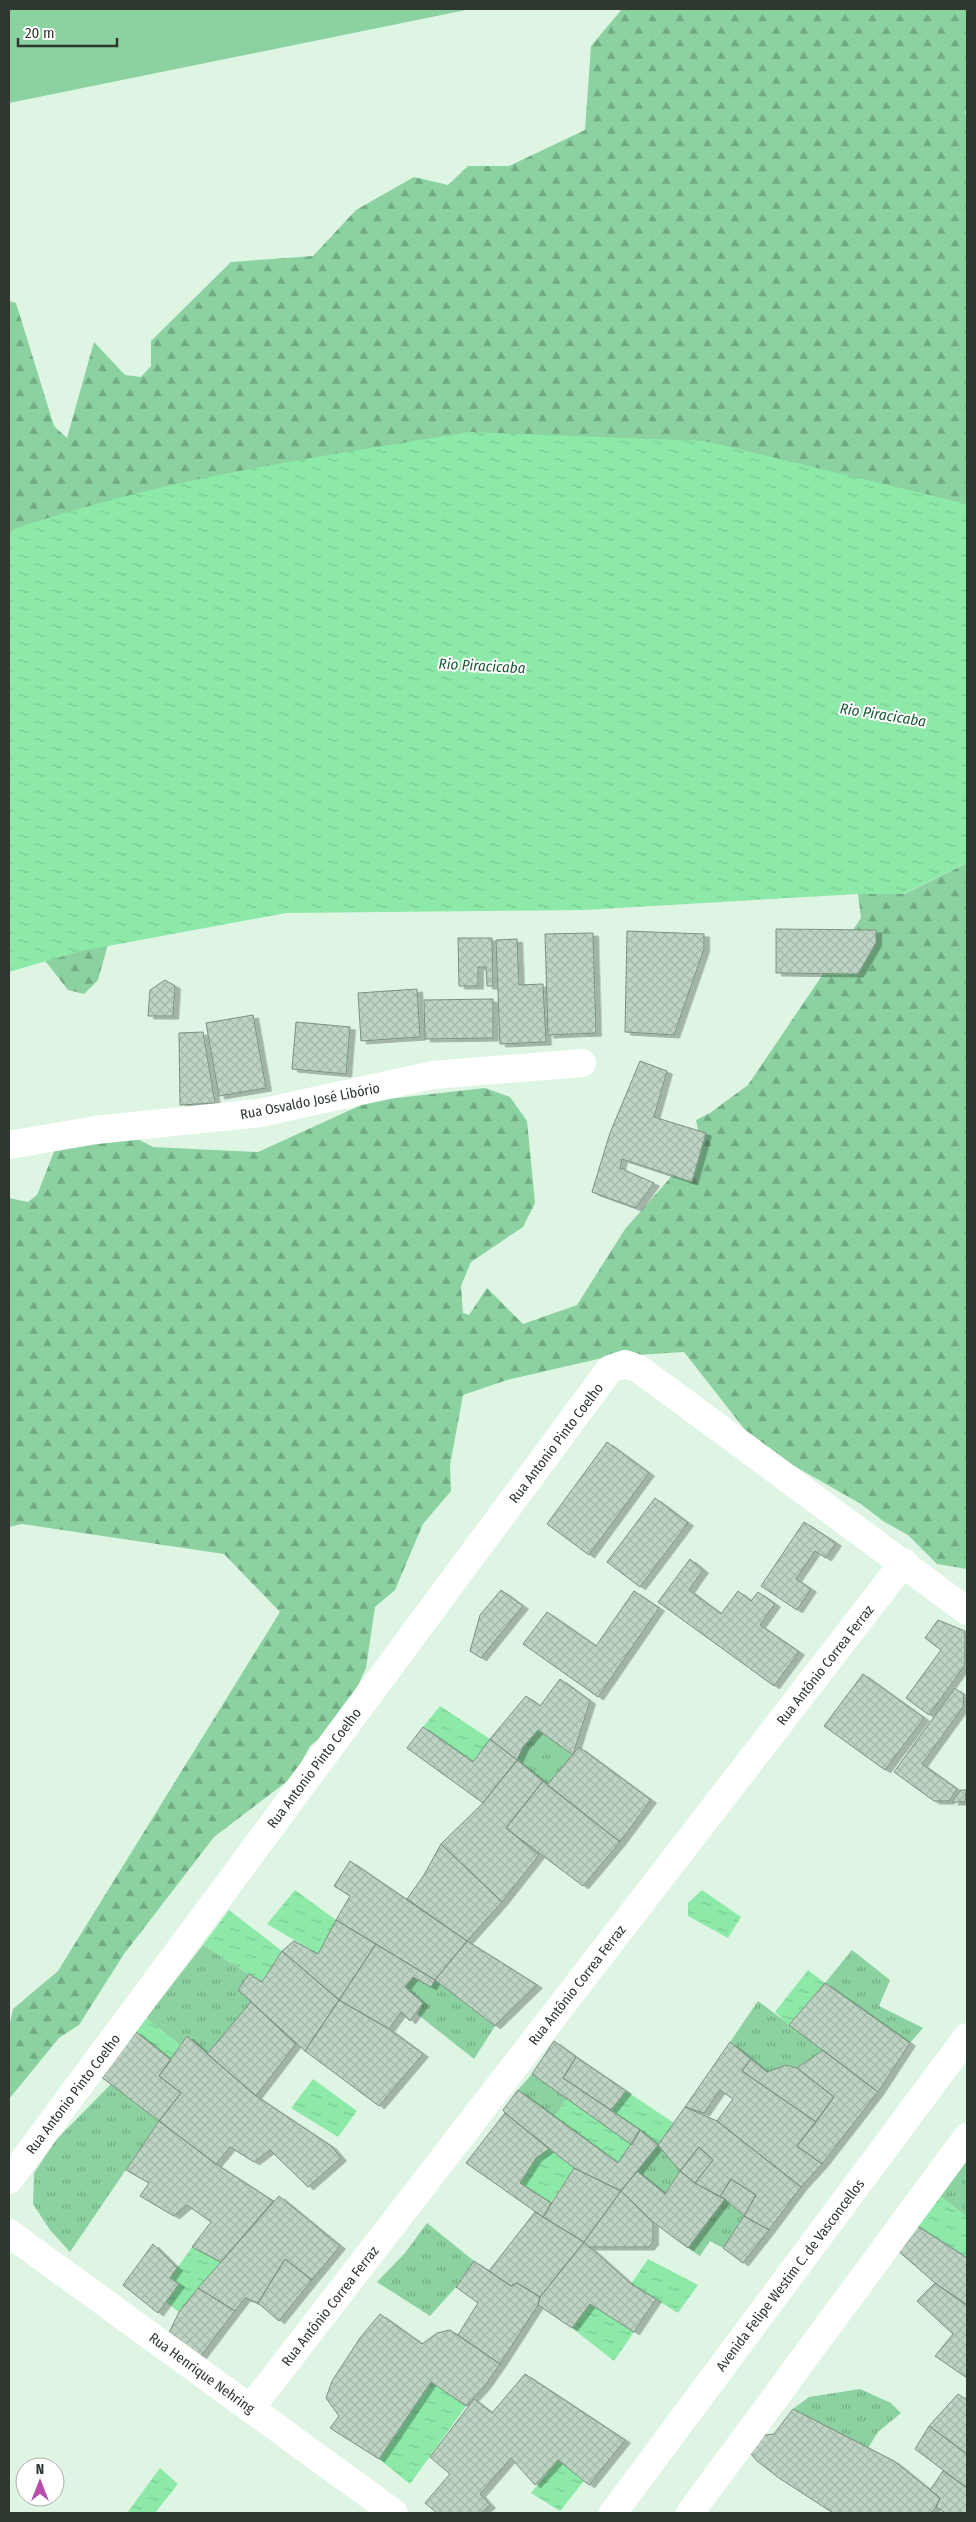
<svg xmlns="http://www.w3.org/2000/svg" width="976" height="2522" font-family="'Fira Sans Condensed',sans-serif">
<defs>
<pattern id="grass-tufts" width="24" height="20" patternUnits="userSpaceOnUse" patternTransform="scale(1.25)"><rect width="24" height="20" fill="#8bd2a0"/><path d="M3 7l-1-3M5 7V3M7 7l1-3M15 17l-1-3M17 17v-4M19 17l1-3" fill="none" stroke="#72ab83"/></pattern>
<pattern id="forest-firs" width="22" height="20" patternUnits="userSpaceOnUse" patternTransform="scale(1.25)"><rect width="22" height="20" fill="#8bd2a0"/><path d="M5 1l3.5 6h-7zM16 11l3.5 6h-7z" fill="#72ab83"/></pattern>
<pattern id="water-ripples" width="26" height="14" patternUnits="userSpaceOnUse" patternTransform="scale(1.25)"><rect width="26" height="14" fill="#8ce9a8"/><path d="M2 4q2-2 4 0t4 0M15 11q2-2 4 0t4 0" fill="none" stroke="#79c891"/></pattern>
<pattern id="building-cross-hatch" width="8" height="8" patternUnits="userSpaceOnUse" patternTransform="scale(1.25)"><rect width="8" height="8" fill="#bdd4c3"/><path d="M0 0l8 8M0 8l8-8" fill="none" stroke="#a3b7a8"/></pattern>
<filter id="shadow"><feDropShadow dx="5.5" dy="3" stdDeviation="0" flood-color="#0004"/></filter>
</defs>
<rect width="100%" height="100%" fill="#def5e4"/>
<path fill="url(#grass-tufts)" d="M 538,1730 L 573,1755 L 547,1785 L 517,1760 L 523,1747 Z
M 203,1945 L 249,1974 L 238,1990 L 251,2002 L 207,2054 L 187,2036 L 180,2045 L 146,2018 Z
M 852,1950 L 890,1980 L 879,2006 L 923,2028 L 910,2043 L 825,1983 Z
M 413,1977 L 435,1980 L 495,2026 L 474,2059 L 417,2014 L 423,2003 L 405,1987 Z
M 758,2001 L 823,2050 L 797,2068 L 786,2065 L 767,2072 L 730,2042 Z
M 532,2074 L 567,2098 L 554,2118 L 518,2090 Z
M 111,2084 L 159,2121 L 70,2252 L 50,2230 L 33,2204 L 34,2173 L 56,2140 Z
M 658,2145 L 680,2171 L 665,2194 L 637,2171 Z
M 967,2157 L 967,2217 L 930,2188 Z
M 725,2199 L 744,2216 L 723,2248 L 710,2241 L 700,2256 L 688,2248 Z
M 427,2223 L 474,2261 L 456,2287 L 430,2316 L 377,2282 L 405,2253 Z
M 860,2389 L 891,2403 L 901,2413 L 878,2432 L 868,2448 L 793,2409 L 809,2397 Z"/>
<path fill="url(#forest-firs)" d="M 622,9 L 967,9 L 967,109 L 965,112 L 967,120 L 967,575 L 9,569 L 9,301 L 16,303 L 54,426 L 67,438 L 94,342 L 125,375 L 141,377 L 151,366 L 151,341 L 231,262 L 313,256 L 356,210 L 414,177 L 448,185 L 468,166 L 509,166 L 585,130 L 591,46 Z
M 967,863 L 967,1569 L 937,1564 L 908,1535 L 883,1521 L 861,1504 L 757,1445 L 684,1352 L 636,1355 L 624,1353 L 507,1380 L 463,1395 L 450,1465 L 451,1491 L 423,1524 L 395,1590 L 375,1607 L 366,1668 L 342,1721 L 310,1746 L 294,1776 L 214,1837 L 124,1954 L 79,2025 L 59,2038 L 9,2099 L 9,2027 L 13,2009 L 58,1971 L 280,1612 L 224,1554 L 22,1524 L 9,1527 L 9,1198 L 28,1202 L 37,1195 L 57,1144 L 128,1134 L 153,1147 L 258,1152 L 370,1101 L 485,1088 L 510,1097 L 527,1121 L 535,1203 L 523,1227 L 471,1262 L 461,1286 L 463,1313 L 469,1315 L 487,1288 L 523,1324 L 577,1305 L 625,1229 L 701,1143 L 696,1120 L 710,1113 L 748,1085 L 861,918 L 858,894 L 904,894 Z
M 112,930 L 98,980 L 84,994 L 68,990 L 35,948 Z"/>
<path fill="#8bd2a0" d="M 9,9 L 471,9 L 9,103 Z"/>
<path fill="url(#water-ripples)" d="M 470,432 L 705,441 L 967,504 L 967,863 L 903,894 L 858,894 L 584,910 L 286,913 L 81,951 L 9,972 L 9,531 C 158,479 315,457 470,432 Z
M 440,1706 L 490,1739 L 473,1762 L 423,1727 Z
M 295,1890 L 336,1920 L 318,1954 L 267,1924 Z
M 702,1890 L 741,1917 L 728,1938 L 688,1916 L 688,1903 Z
M 229,1910 L 282,1951 L 262,1982 L 203,1945 Z
M 808,1970 L 825,1983 L 789,2025 L 775,2012 Z
M 146,2018 L 180,2045 L 171,2060 L 135,2031 Z
M 313,2079 L 357,2111 L 338,2137 L 291,2108 Z
M 626,2091 L 674,2123 L 658,2145 L 611,2110 Z
M 567,2098 L 632,2145 L 618,2163 L 554,2118 Z
M 549,2149 L 574,2168 L 551,2203 L 520,2183 L 536,2158 Z
M 930,2188 L 967,2217 L 967,2254 L 965,2256 L 908,2220 Z
M 192,2247 L 221,2262 L 179,2312 L 166,2302 L 179,2284 L 170,2278 Z
M 648,2259 L 698,2285 L 678,2313 L 631,2284 Z
M 590,2304 L 634,2332 L 614,2361 L 572,2328 Z
M 431,2382 L 466,2406 L 410,2484 L 379,2459 Z
M 558,2460 L 584,2481 L 560,2511 L 531,2493 Z
M 160,2468 L 178,2484 L 155,2513 L 127,2513 Z"/>
<path fill="url(#building-cross-hatch)" stroke="#7b9080" filter="url(#shadow)" d="M 776,929 L 876,930 L 876,943 L 858,974 L 776,973 Z
M 627,931 L 704,934 L 704,949 L 674,1035 L 625,1032 Z
M 593,933 L 596,1033 L 548,1035 L 545,934 Z
M 458,938 L 492,938 L 493,986 L 487,986 L 486,967 L 478,967 L 478,986 L 459,986 Z
M 517,939 L 519,985 L 543,984 L 546,1042 L 500,1044 L 496,940 Z
M 165,980 L 175,986 L 173,1016 L 148,1016 L 150,990 Z
M 417,989 L 420,1037 L 361,1041 L 358,993 Z
M 493,999 L 493,1038 L 425,1039 L 424,1000 Z
M 253,1015 L 266,1088 L 219,1096 L 206,1023 Z
M 296,1022 L 350,1027 L 346,1074 L 292,1069 Z
M 203,1032 L 215,1103 L 180,1105 L 179,1033 Z
M 640,1061 L 667,1071 L 654,1117 L 706,1133 L 692,1182 L 622,1159 L 620,1168 L 654,1183 L 636,1208 L 592,1192 L 610,1133 Z
M 607,1442 L 649,1473 L 589,1555 L 547,1524 Z
M 655,1498 L 688,1523 L 640,1587 L 607,1562 Z
M 804,1522 L 836,1543 L 826,1558 L 815,1551 L 796,1579 L 811,1589 L 797,1610 L 761,1586 Z
M 690,1559 L 703,1570 L 689,1590 L 721,1614 L 738,1591 L 751,1601 L 758,1592 L 775,1604 L 760,1625 L 799,1652 L 774,1686 L 658,1602 Z
M 501,1590 L 523,1606 L 481,1658 L 470,1651 L 480,1615 Z
M 634,1591 L 659,1608 L 598,1697 L 523,1644 L 547,1612 L 596,1646 Z
M 938,1620 L 965,1631 L 965,1665 L 929,1715 L 906,1698 L 941,1650 L 925,1638 Z
M 863,1674 L 924,1718 L 885,1770 L 824,1726 Z
M 560,1679 L 590,1701 L 573,1755 L 538,1730 L 523,1747 L 517,1760 L 490,1739 L 526,1696 L 540,1706 Z
M 955,1688 L 964,1695 L 963,1707 L 922,1764 L 957,1789 L 949,1801 L 934,1801 L 894,1772 Z
M 423,1727 L 473,1762 L 490,1739 L 517,1760 L 483,1803 L 407,1748 Z
M 579,1747 L 651,1800 L 620,1842 L 547,1785 Z
M 517,1760 L 543,1781 L 506,1828 L 539,1855 L 502,1902 L 441,1844 L 483,1803 Z
M 543,1781 L 620,1842 L 583,1886 L 506,1828 Z
M 961,1790 L 966,1790 L 965,1802 L 952,1802 Z
M 441,1844 L 502,1902 L 467,1941 L 407,1899 L 424,1875 Z
M 350,1861 L 467,1941 L 435,1980 L 336,1920 L 350,1896 L 334,1886 Z
M 336,1920 L 376,1944 L 339,2000 L 282,1951 L 294,1941 L 318,1954 Z
M 467,1941 L 537,1985 L 495,2026 L 435,1980 Z
M 376,1944 L 435,1980 L 431,1987 L 413,1977 L 405,1987 L 423,2003 L 410,2021 L 401,2012 L 389,2029 L 339,2000 Z
M 282,1951 L 339,2000 L 305,2051 L 238,1990 L 249,1974 L 262,1982 Z
M 825,1983 L 910,2043 L 878,2092 L 789,2025 Z
M 339,2000 L 389,2029 L 423,2054 L 379,2106 L 305,2051 Z
M 251,2002 L 296,2044 L 256,2096 L 207,2054 Z
M 135,2031 L 171,2060 L 159,2076 L 181,2093 L 159,2121 L 96,2073 Z
M 187,2036 L 256,2096 L 331,2146 L 341,2158 L 308,2187 L 270,2150 L 254,2162 L 230,2147 L 216,2164 L 159,2121 L 181,2093 L 159,2076 Z
M 554,2041 L 576,2057 L 563,2078 L 640,2130 L 632,2145 L 532,2074 Z
M 730,2042 L 751,2059 L 742,2071 L 816,2122 L 797,2146 L 822,2164 L 801,2187 L 717,2121 L 733,2099 L 720,2090 L 704,2113 L 685,2107 Z
M 823,2050 L 878,2092 L 822,2164 L 797,2146 L 834,2097 L 797,2068 Z
M 576,2057 L 626,2091 L 611,2110 L 563,2078 Z
M 751,2059 L 767,2072 L 786,2065 L 797,2068 L 834,2097 L 816,2122 L 742,2071 Z
M 518,2090 L 618,2163 L 640,2130 L 658,2145 L 621,2191 L 574,2168 L 505,2113 L 503,2110 Z
M 685,2107 L 717,2121 L 801,2187 L 769,2230 L 744,2216 L 756,2195 L 731,2179 L 720,2197 L 695,2183 L 713,2160 L 699,2147 L 680,2171 L 658,2145 Z
M 505,2113 L 549,2149 L 536,2158 L 520,2183 L 551,2203 L 543,2217 L 466,2163 Z
M 159,2121 L 216,2164 L 273,2201 L 221,2262 L 192,2247 L 211,2222 L 187,2205 L 174,2216 L 140,2196 L 149,2183 L 126,2170 Z
M 699,2147 L 713,2160 L 695,2183 L 680,2171 Z
M 574,2168 L 621,2191 L 584,2242 L 543,2217 Z
M 637,2171 L 665,2194 L 680,2171 L 695,2183 L 725,2199 L 688,2248 L 653,2222 L 621,2191 Z
M 731,2179 L 756,2195 L 744,2216 L 725,2199 L 720,2197 Z
M 621,2191 L 653,2222 L 653,2242 L 649,2247 L 589,2247 L 584,2242 Z
M 279,2196 L 340,2246 L 312,2280 L 285,2259 L 258,2303 L 245,2298 L 235,2311 L 198,2288 Z
M 535,2212 L 584,2242 L 540,2297 L 517,2283 L 511,2286 L 489,2271 Z
M 744,2216 L 769,2230 L 743,2263 L 723,2248 Z
M 908,2220 L 967,2258 L 967,2306 L 935,2283 L 889,2243 Z
M 584,2242 L 631,2284 L 656,2299 L 634,2332 L 590,2304 L 572,2328 L 538,2305 L 540,2297 Z
M 153,2244 L 177,2268 L 170,2278 L 179,2284 L 158,2313 L 123,2285 Z
M 285,2259 L 312,2280 L 279,2321 L 258,2303 Z
M 474,2261 L 511,2286 L 517,2283 L 540,2297 L 538,2305 L 500,2364 L 458,2335 L 478,2303 L 456,2287 Z
M 935,2283 L 967,2305 L 967,2378 L 935,2356 L 953,2334 L 917,2301 Z
M 198,2288 L 235,2311 L 200,2357 L 168,2335 L 179,2312 Z
M 380,2314 L 422,2344 L 437,2333 L 450,2330 L 500,2364 L 484,2387 L 466,2406 L 431,2382 L 379,2459 L 330,2428 L 339,2416 L 326,2398 L 332,2381 L 360,2338 Z
M 525,2374 L 625,2440 L 589,2485 L 558,2460 L 535,2485 L 511,2458 L 480,2494 L 490,2505 L 481,2513 L 437,2513 L 425,2503 L 450,2474 L 430,2457 L 474,2399 L 492,2413 Z
M 958,2394 L 967,2400 L 967,2454 L 929,2426 Z
M 793,2409 L 894,2461 L 940,2498 L 936,2507 L 931,2513 L 833,2513 L 779,2478 L 757,2461 L 747,2449 L 756,2436 L 774,2434 Z
M 929,2426 L 967,2454 L 967,2488 L 915,2449 Z
M 943,2471 L 967,2488 L 967,2513 L 946,2513 L 936,2507 L 940,2498 L 930,2490 Z"/>
<g fill="none" stroke-linecap="round" stroke-linejoin="round">
<path stroke="#fff" stroke-width="28" d="M 9,1145 L 96,1130 L 260,1113 L 433,1075 L 582,1063
M 9,2180 L 610,1369 L 625,1364 L 639,1369 L 967,1611
M 9,2233 L 394,2513
M 250,2409 L 904,1562
M 613,2513 L 967,2037
M 690,2513 L 967,2137"/>
</g>
<g text-anchor="middle" stroke-width="4" stroke-linejoin="round" paint-order="stroke">
<g font-size="14" fill="#2e3730" stroke="#fff">
<text transform="translate(310 1101) rotate(-11)" y="5">Rua Osvaldo José Libório</text>
<text transform="translate(556 1443) rotate(-53)" y="5">Rua Antonio Pinto Coelho</text>
<text transform="translate(825 1665) rotate(-52)" y="5">Rua Antônio Correa Ferraz</text>
<text transform="translate(314 1768) rotate(-53)" y="5">Rua Antonio Pinto Coelho</text>
<text transform="translate(577 1985) rotate(-52)" y="5">Rua Antônio Correa Ferraz</text>
<text transform="translate(73 2094) rotate(-53)" y="5">Rua Antonio Pinto Coelho</text>
<text transform="translate(790 2275) rotate(-53)" y="5">Avenida Felipe Westim C. de Vasconcellos</text>
<text transform="translate(330 2306) rotate(-52)" y="5">Rua Antônio Correa Ferraz</text>
<text transform="translate(202 2373) rotate(36)" y="5">Rua Henrique Nehring</text>
</g>
<g font-size="15" font-style="italic" fill="#195c34" stroke="#fff">
<text transform="translate(482 666) rotate(3)" y="5">Rio Piracicaba</text>
<text transform="translate(883 715) rotate(9)" y="5">Rio Piracicaba</text>
</g>
</g>
<rect width="976" height="2522" fill="none" stroke="#2e3730" stroke-width="20"/>
<g transform="translate(40 2482)"><circle r="24" fill="#ffffff" stroke="#abafac"/>
<path d="M0-4L9 19L0 12L-9 19Z" fill="#ba4dac"/>
<text y="-8" font-size="14" font-weight="bold" text-anchor="middle" fill="#2e3730">N</text>
</g>
<path d="M18 38v8h99v-8" fill="none" stroke="#2e3730" stroke-width="2.5"/>
<text x="25" y="38" font-size="15" fill="#2e3730" stroke="#ffffff" stroke-width="4" paint-order="stroke">20 m</text>
</svg>
